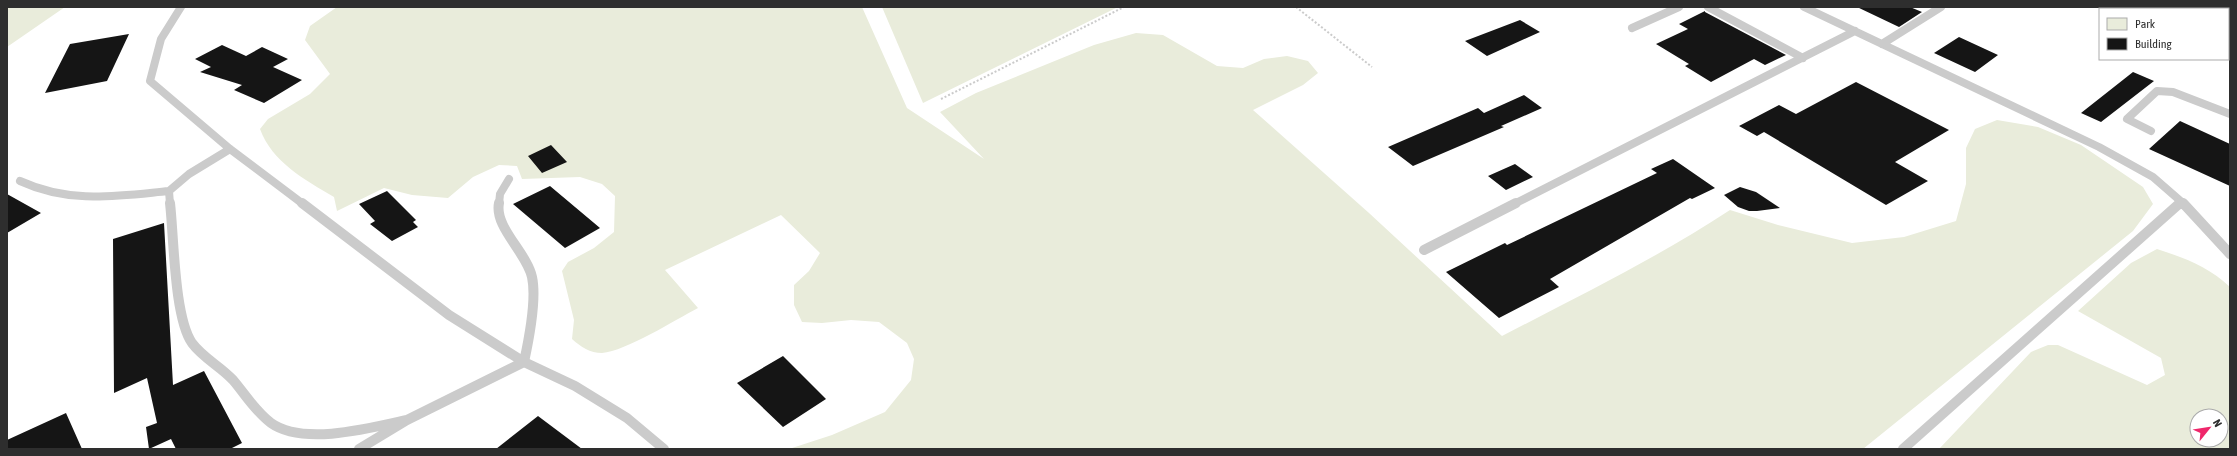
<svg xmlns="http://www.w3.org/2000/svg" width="2237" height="456" font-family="'Asap Condensed',sans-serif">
<rect width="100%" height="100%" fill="#fff"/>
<path fill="#e9ecdb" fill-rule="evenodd" d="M 7,7 L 65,7 L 7,47 Z
M 337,7 L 862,7 L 907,108 L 984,159 L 940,112 L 976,93 L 1094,45 L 1136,33 L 1163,35 L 1217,66 L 1243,68 L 1264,59 L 1287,56 L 1308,61 L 1318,73 L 1303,85 L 1253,110 L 1369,213 L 1502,336 C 1579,296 1657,258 1730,210 L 1778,225 L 1852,243 L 1904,237 L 1956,221 L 1966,184 L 1966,148 L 1975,129 L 1997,120 L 2038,127 L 2081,145 L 2143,187 L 2153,204 L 2133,231 L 1863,449 L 789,449 L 832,435 L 885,412 L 911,380 L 914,359 L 907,343 L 879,322 L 851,320 L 822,323 L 802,322 L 794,305 L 794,285 L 809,271 L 820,253 L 781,215 L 665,270 L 698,308 C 675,320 626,351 602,353 C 590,353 581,347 572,339 L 574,320 L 562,271 L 568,262 L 594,248 L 614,232 L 615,196 L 602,184 L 580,177 L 522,179 L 517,166 L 499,165 L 473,177 L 448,198 L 412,195 L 384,188 L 337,211 L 334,197 C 305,180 272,162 260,129 L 268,119 L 310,94 L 330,74 L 305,40 L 310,26 Z
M 882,7 L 1118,7 L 923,103 Z
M 2157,249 C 2185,258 2209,267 2230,287 L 2230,449 L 1939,449 L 2031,352 L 2048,345 L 2058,345 L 2147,385 L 2165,375 L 2161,358 L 2078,311 L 2131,263 ZM 2197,416 L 2221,416 L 2221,440 L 2197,440 Z"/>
<path fill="#151515" d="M 1857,7 L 1910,7 L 1922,12 L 1899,27 Z
M 1705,11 L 1705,12 L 1786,55 L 1765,65 L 1754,59 L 1711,82 L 1685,66 L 1689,64 L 1656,44 L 1688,29 L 1679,24 Z
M 1520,20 L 1540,32 L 1487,56 L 1465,41 Z
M 129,34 L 107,81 L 45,93 L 70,44 Z
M 1959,37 L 1998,55 L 1975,72 L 1934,53 Z
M 222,45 L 246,56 L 262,47 L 288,59 L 273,67 L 302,80 L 264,103 L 234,90 L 242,85 L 200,72 L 211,67 L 195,59 Z
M 2133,72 L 2154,81 L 2101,122 L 2081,113 Z
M 1856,82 L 1949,130 L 1895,162 L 1928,181 L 1886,205 L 1764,132 L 1757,136 L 1739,126 L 1779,105 L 1796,114 Z
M 1524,95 L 1542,108 L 1501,126 L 1504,127 L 1413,166 L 1388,147 L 1478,108 L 1484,113 Z
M 2180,121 L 2230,144 L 2230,186 L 2149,149 Z
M 551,145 L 567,162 L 542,173 L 528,156 Z
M 1673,159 L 1715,188 L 1692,199 L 1690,198 L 1550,279 L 1559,287 L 1499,318 L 1446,272 L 1505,243 L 1507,245 L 1657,173 L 1651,169 Z
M 1515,164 L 1533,177 L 1506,190 L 1488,176 Z
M 550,186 L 600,228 L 565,248 L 513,204 Z
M 1740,187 L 1756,192 L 1780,208 L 1757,211 L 1749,211 L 1738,207 L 1724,195 Z
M 387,191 L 416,220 L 413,222 L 418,227 L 392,241 L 370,224 L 375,221 L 359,204 Z
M 7,194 L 41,213 L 7,233 Z
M 164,223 L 173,385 L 204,371 L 242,443 L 230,449 L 176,449 L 171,439 L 149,449 L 146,427 L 157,423 L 147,378 L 114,393 L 113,239 Z
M 783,356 L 826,399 L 783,427 L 737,383 Z
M 66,413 L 82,449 L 7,449 L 7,440 Z
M 538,416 L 582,449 L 496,449 Z"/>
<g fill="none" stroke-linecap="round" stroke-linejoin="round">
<path stroke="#cbcbcb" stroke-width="2" stroke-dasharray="2 2" stroke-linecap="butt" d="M 1296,7 L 1372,67
M 941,99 L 1124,7"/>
<path stroke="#cbcbcb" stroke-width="8" d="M 181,7 L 161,39 L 150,81 L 230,149 L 303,204
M 1708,7 L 1803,58
M 1804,7 L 2099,147 L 2153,177 L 2184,204
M 1632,28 L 1679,7
M 1882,44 L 1941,7
M 2151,131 L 2127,119 L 2157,91 L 2173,92 L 2230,114
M 20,181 C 70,204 116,196 169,191
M 170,204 L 169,191 L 189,174 L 230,149
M 499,204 L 500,194 L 509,179
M 1514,204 L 1855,31
M 2179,204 L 2182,202"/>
<path stroke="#cbcbcb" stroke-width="10" d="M 170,203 C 174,237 174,317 192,343 C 203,358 220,366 233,380 C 245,394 255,411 271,423 C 303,446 371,428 407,420
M 302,203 L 449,315 L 524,362 L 575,386 L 627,418 L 664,449
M 2183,203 L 2230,254
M 1424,250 L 1516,203
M 359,449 L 407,420 L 524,362 C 529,339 537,300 532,277 C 527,253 494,227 499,203
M 1903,449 L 2180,203"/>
</g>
<rect width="2237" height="456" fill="none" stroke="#2e2e2e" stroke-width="16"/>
<rect x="2099" y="8" width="130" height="52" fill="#ffffff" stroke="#ababab"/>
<rect x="2107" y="18" width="20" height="12" fill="#e9ecdb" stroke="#ababab"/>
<text x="2135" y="28" font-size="12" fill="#2e2e2e">Park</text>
<rect x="2107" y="38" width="20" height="12" fill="#151515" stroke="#ababab"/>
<text x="2135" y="48" font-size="12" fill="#2e2e2e">Building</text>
<g transform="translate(2209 428) rotate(60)"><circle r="19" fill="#ffffff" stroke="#ababab"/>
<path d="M0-3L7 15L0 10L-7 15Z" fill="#ef276b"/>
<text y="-6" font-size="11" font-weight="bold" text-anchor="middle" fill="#2e2e2e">N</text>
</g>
</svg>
